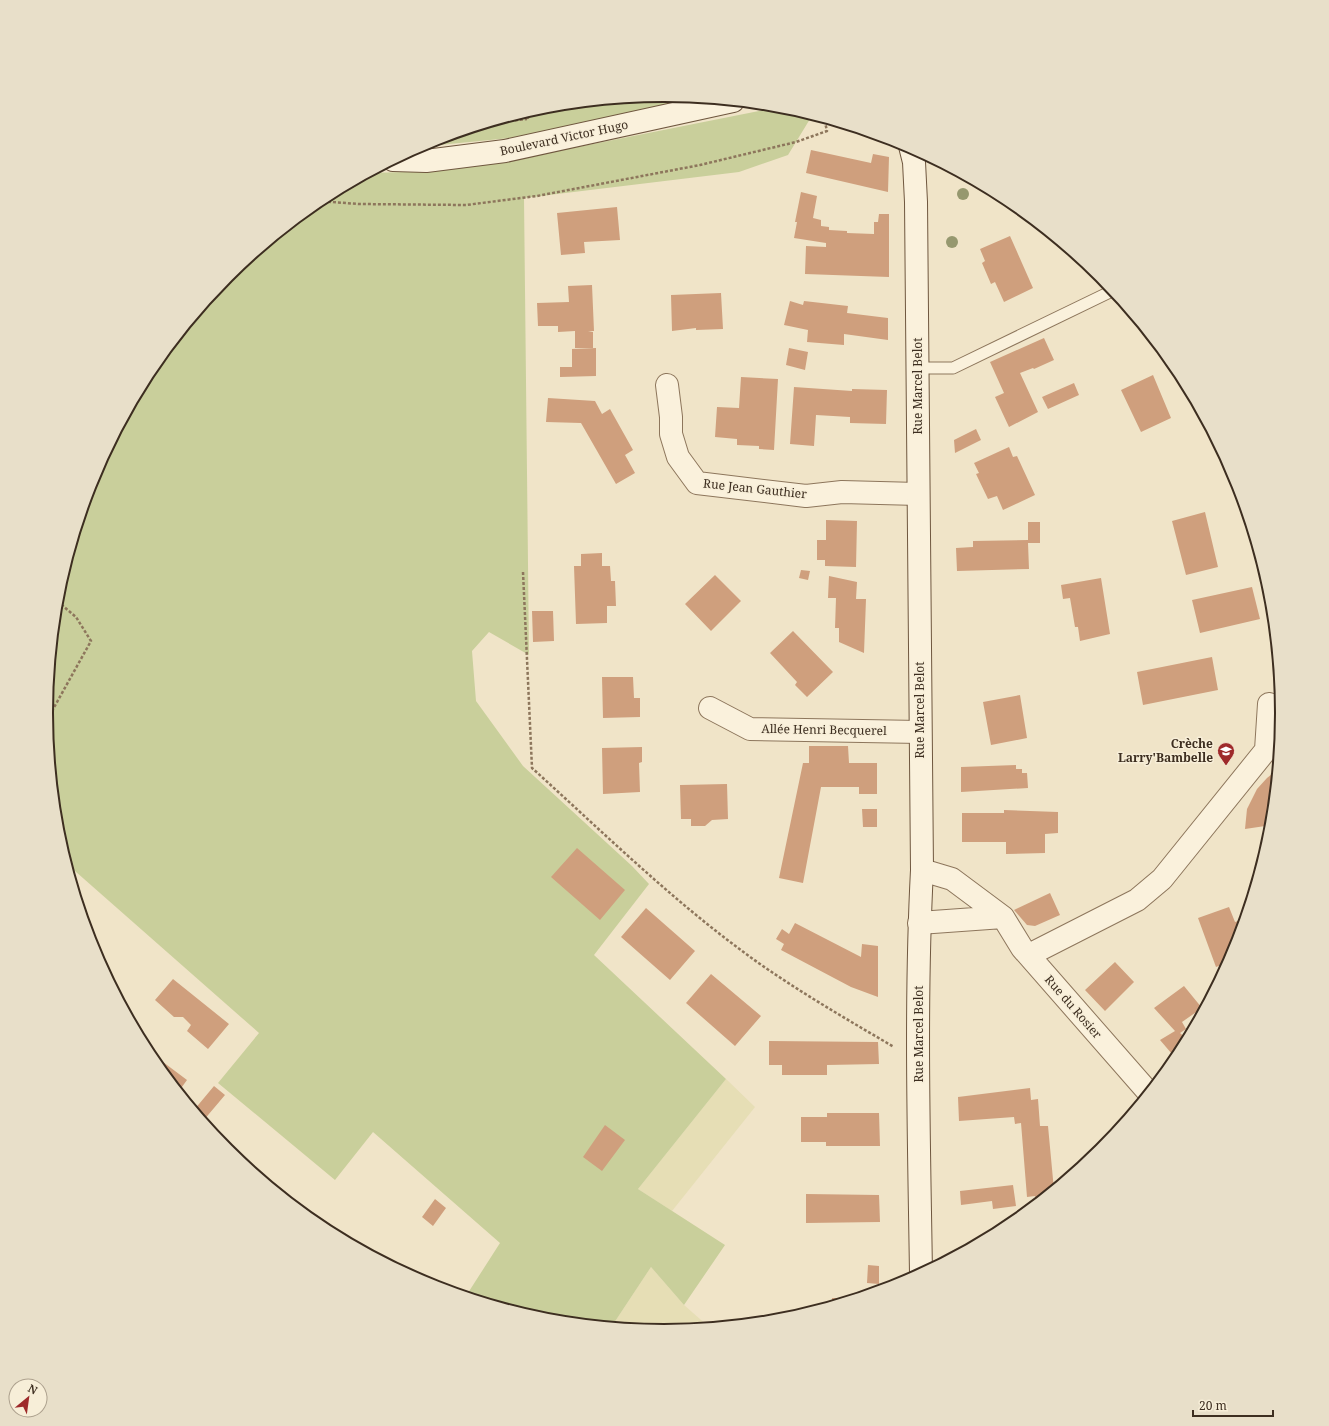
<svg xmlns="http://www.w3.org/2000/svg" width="1329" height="1426" font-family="'Noto Serif',serif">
<rect width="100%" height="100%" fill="#f0e4c8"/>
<path fill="#e6deb5" d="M 726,1079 L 755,1107 L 672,1211 L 638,1189 Z
M 651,1267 L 684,1305 L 709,1327 L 664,1331 L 612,1326 Z"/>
<path fill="#c9cf9b" d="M 665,95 L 704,98 L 510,138 L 419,147 L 428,141 L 544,106 Z
M 784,106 L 809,114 L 810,119 L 788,155 L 739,172 L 524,198 L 529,655 L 489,632 L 472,651 L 476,701 L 523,766 L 632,866 L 649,884 L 594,955 L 726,1079 L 638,1189 L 725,1245 L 684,1305 L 651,1267 L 612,1326 L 544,1320 L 466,1296 L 500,1243 L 373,1132 L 335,1180 L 218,1083 L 259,1033 L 67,864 L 58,833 L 46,713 L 58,592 L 93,476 L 150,369 L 227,275 L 321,199 L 370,173 L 440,171 L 578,147 Z"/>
<path fill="#cf9f7d" d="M 811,150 L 871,163 L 873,154 L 889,157 L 888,192 L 806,173 Z
M 801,192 L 817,196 L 813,218 L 821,220 L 821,226 L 829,227 L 829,230 L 847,231 L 847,233 L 874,234 L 874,222 L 878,222 L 879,214 L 889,214 L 889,277 L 805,274 L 806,246 L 826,247 L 826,243 L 794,238 L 797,222 L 795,222 Z
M 617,207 L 620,240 L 584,242 L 585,253 L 561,255 L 557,213 Z
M 1010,236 L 1033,288 L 1004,302 L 995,282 L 991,284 L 982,263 L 985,261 L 980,249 Z
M 592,285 L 594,331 L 588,331 L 593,332 L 593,348 L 575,348 L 575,331 L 558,332 L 558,326 L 538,326 L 537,303 L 569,302 L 568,286 Z
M 721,293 L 723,329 L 696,330 L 696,328 L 672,331 L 671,295 Z
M 790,301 L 803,305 L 804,301 L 848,306 L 847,313 L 888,318 L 888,340 L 844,334 L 844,345 L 807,342 L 808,330 L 784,325 Z
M 1044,338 L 1054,360 L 1034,369 L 1033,368 L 1020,373 L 1038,412 L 1009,427 L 995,397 L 1004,393 L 990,362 Z
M 596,348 L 596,376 L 560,377 L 560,367 L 572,367 L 572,349 Z
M 789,348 L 808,352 L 805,370 L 786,365 Z
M 1153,375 L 1171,418 L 1141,432 L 1121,390 Z
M 741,377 L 778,379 L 774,450 L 759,449 L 759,446 L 737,445 L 737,439 L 715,437 L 717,407 L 739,408 Z
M 1074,383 L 1079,395 L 1048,409 L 1042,397 Z
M 794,387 L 852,391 L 852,389 L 887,390 L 886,424 L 850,423 L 850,417 L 816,415 L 814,446 L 790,444 Z
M 548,398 L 595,401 L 602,414 L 610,409 L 633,450 L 625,455 L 635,473 L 616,484 L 581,423 L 546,422 Z
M 976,429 L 981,440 L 955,453 L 954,440 Z
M 1009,447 L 1013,457 L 1017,456 L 1035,495 L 1003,510 L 997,496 L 988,499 L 976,474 L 979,473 L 974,463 Z
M 1205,512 L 1218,567 L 1186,575 L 1172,521 Z
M 826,520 L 857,521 L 856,567 L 825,566 L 825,560 L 817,560 L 817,540 L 826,540 Z
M 1028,522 L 1040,522 L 1040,543 L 1028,543 L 1029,569 L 957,571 L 956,548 L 973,547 L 973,541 L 1028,540 Z
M 602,553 L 602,566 L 610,566 L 611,581 L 615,581 L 616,606 L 607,606 L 607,623 L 576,624 L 574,566 L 581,566 L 581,554 Z
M 801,570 L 810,571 L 808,580 L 799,578 Z
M 715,575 L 741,601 L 711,631 L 685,604 Z
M 829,576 L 857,582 L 856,599 L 866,599 L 864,653 L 839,642 L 839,628 L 835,628 L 836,598 L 828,598 Z
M 1101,578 L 1110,634 L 1080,641 L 1078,627 L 1075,627 L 1070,598 L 1063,599 L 1061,585 Z
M 1252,587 L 1260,619 L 1200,633 L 1192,600 Z
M 532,611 L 553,611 L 554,641 L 533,642 Z
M 793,631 L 833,672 L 807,697 L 795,685 L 797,682 L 770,653 Z
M 1212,657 L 1218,690 L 1143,705 L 1137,672 Z
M 602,677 L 633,677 L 634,698 L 640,698 L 640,717 L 603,718 Z
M 1020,695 L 1027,738 L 991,745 L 983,702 Z
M 809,746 L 848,746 L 849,763 L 877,763 L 877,794 L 859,794 L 859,787 L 821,787 L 803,883 L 779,878 L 803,763 L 809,763 Z
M 642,747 L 642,762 L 639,763 L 640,792 L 603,794 L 602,748 Z
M 1016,765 L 1016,769 L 1022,769 L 1022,773 L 1027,773 L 1028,788 L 961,792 L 961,767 Z
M 1277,770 L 1272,825 L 1245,829 L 1247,809 L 1257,789 L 1267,778 Z
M 727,784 L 728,819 L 712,820 L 705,826 L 691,826 L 691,819 L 681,819 L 680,785 Z
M 862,809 L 877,809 L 877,827 L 863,827 Z
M 1004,810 L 1058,812 L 1058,833 L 1045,834 L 1045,853 L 1006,854 L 1006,842 L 962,842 L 962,813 L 1004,813 Z
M 577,848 L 625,890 L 600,920 L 551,877 Z
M 1050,893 L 1060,915 L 1035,926 L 1027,925 L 1014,910 Z
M 1229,907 L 1235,922 L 1241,920 L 1244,922 L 1236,950 L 1229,962 L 1216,967 L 1198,918 Z
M 646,908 L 695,951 L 670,980 L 621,937 Z
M 795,923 L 861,957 L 862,944 L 878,946 L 878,997 L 851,987 L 781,950 L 784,944 L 776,939 L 782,929 L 789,934 Z
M 1115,962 L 1134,982 L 1105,1011 L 1085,990 Z
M 711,974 L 761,1016 L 735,1046 L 686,1003 Z
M 173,979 L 229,1024 L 208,1049 L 187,1031 L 191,1025 L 183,1017 L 174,1017 L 155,1000 Z
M 1184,986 L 1202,1008 L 1182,1022 L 1186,1029 L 1180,1033 L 1188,1040 L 1183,1048 L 1172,1054 L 1160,1040 L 1175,1031 L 1154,1008 Z
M 769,1041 L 878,1042 L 879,1064 L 827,1065 L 827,1075 L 782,1075 L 782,1065 L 769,1065 Z
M 147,1050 L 187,1080 L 179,1091 L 150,1056 Z
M 214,1086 L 225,1095 L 203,1121 L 194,1110 Z
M 1030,1088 L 1031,1100 L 1038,1099 L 1040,1126 L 1048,1126 L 1054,1190 L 1036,1205 L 1035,1196 L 1027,1197 L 1021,1123 L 1015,1124 L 1014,1117 L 959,1121 L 958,1097 Z
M 827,1113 L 879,1113 L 880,1146 L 826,1146 L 826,1142 L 801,1142 L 801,1117 L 827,1117 Z
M 605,1125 L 625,1140 L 602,1171 L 583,1157 Z
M 1013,1185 L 1016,1206 L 993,1209 L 992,1201 L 961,1205 L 960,1191 Z
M 806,1194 L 879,1195 L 880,1222 L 806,1223 Z
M 435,1199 L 446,1208 L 433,1226 L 422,1217 Z
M 868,1265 L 879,1266 L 879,1284 L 867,1283 Z
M 832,1298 L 856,1298 L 832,1306 Z"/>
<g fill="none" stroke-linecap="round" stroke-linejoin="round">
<g stroke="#8d765c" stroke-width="13">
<path id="lane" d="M 918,368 L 953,368 L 1114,290"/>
</g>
<g stroke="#8d765c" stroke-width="24">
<path id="street" d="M 667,385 L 671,417 L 671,434 L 678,457 L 697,483 L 806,496 L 842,492 L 918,494
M 710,708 L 750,729 L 920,732
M 922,870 L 952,879 L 1003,917 L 1022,948 L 1149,1093
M 919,923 L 1003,917
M 1029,955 L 1137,900 L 1162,879 L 1266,750 L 1269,704"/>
</g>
<g stroke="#6f573f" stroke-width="24">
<path id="secondary" d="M 910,146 L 914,162 L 916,202 L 922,870 C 915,1005 919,1139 921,1274
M 393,160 L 426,161 L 505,151 L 733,101"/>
</g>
<path stroke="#8d765c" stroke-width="2.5" stroke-dasharray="3 2" stroke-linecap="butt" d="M 585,106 L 613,100
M 527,112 L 528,119
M 490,123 L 527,119
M 318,201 L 358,204 L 466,205 L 537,196 L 700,165 L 796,142 L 827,131 L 824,118
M 523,572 L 532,768 C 606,835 678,906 760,964 C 803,994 848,1020 894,1047
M 47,720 L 91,641 L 76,617 L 57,601"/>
<use href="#lane" stroke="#faf1dc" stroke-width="11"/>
<use href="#street" stroke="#faf1dc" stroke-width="22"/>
<use href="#secondary" stroke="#faf1dc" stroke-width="22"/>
</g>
<g fill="#96986f">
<circle cx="963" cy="194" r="6"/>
<circle cx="952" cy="242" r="6"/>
</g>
<defs>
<g id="school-pin" transform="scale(0.9)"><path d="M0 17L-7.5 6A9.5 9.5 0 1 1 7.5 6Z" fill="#9e2a2b" stroke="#f7eed8"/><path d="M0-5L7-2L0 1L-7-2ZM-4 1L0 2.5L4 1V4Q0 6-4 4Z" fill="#fff"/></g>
</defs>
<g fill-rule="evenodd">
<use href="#school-pin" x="1226" y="751"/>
</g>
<g text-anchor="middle" stroke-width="3" stroke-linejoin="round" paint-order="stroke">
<g font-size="12" fill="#3d2e20" stroke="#f7eed8">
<text transform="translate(564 138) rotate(-12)" y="4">Boulevard Victor Hugo</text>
<text transform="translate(918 386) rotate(-90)" y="4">Rue Marcel Belot</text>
<text transform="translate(755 489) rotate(6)" y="4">Rue Jean Gauthier</text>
<text transform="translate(920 710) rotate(-90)" y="4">Rue Marcel Belot</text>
<text transform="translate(824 730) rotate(1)" y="4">Allée Henri Becquerel</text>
<text transform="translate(1073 1007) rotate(49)" y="4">Rue du Rosier</text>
<text transform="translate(919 1034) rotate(-90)" y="4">Rue Marcel Belot</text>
</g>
<g font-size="12" font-weight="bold" fill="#3d2e20" stroke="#f7eed8" text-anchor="end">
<text x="1213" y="748">Crèche<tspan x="1213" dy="14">Larry'Bambelle</tspan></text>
</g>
</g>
<path d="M0 0H1329V1426H0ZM53 713a611 611 0 1 1 1222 0a611 611 0 1 1-1222 0Z" fill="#e8dfc9" fill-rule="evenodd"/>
<path fill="none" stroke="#3d2e20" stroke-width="2" d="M53 713a611 611 0 1 1 1222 0a611 611 0 1 1-1222 0Z"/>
<g transform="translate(28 1398) rotate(29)"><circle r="19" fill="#f7eed8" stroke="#ada18e"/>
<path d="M0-3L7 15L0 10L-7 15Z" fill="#9e2a2b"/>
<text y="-6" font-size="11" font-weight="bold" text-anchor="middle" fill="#3d2e20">N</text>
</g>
<path d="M1193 1410v6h80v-6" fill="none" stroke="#3d2e20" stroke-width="2"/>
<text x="1199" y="1410" font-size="12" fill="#3d2e20" stroke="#f7eed8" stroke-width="3" paint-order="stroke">20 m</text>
</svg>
